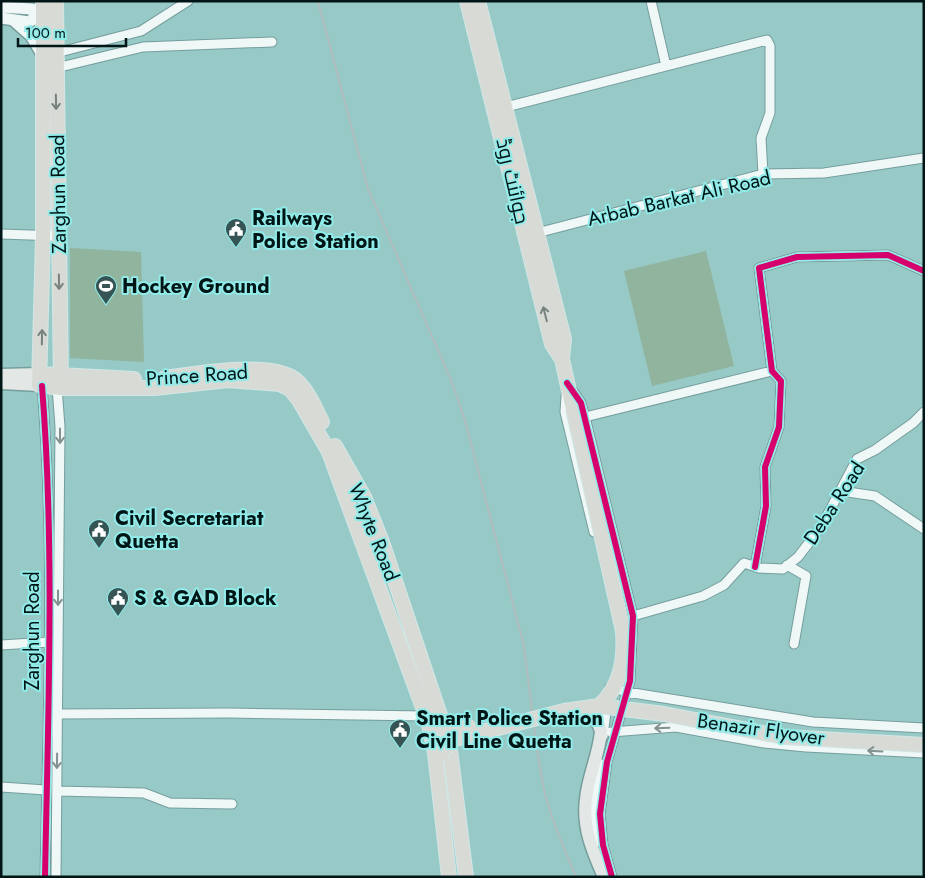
<svg xmlns="http://www.w3.org/2000/svg" width="925" height="878" font-family="Jost,Cairo,sans-serif">
<rect width="100%" height="100%" fill="#97c9c7"/>
<path fill="#90b49d" d="M 70,248 L 141,252 L 144,362 L 70,358 Z
M 706,251 L 734,366 L 652,386 L 624,271 Z"/>
<g fill="none" stroke-linecap="round" stroke-linejoin="round">
<g stroke="#759e9d" stroke-width="11">
<path id="minor" d="M 651,1 L 666,66
M 56,53 L 141,31 L 188,1
M 56,68 L 143,47 L 272,42
M 506,107 L 767,40 L 770,46 L 770,113 L 761,138 L 763,174
M 1,234 L 58,236
M 533,234 L 763,174 L 824,173 L 924,158
M 42,386 C 55,549 48,713 45,877
M 572,390 L 581,403 L 585,417 L 633,616 L 630,681 L 607,762 L 600,814 L 603,845 L 612,877
M 566,396 L 565,412 L 594,532
M 585,417 L 772,371
M 841,491 L 875,496 L 924,529
M 787,565 L 806,576 L 794,644
M 755,567 L 766,506 L 765,467 L 779,427 L 781,381 L 772,371 L 759,268 L 797,257 L 888,255 L 924,271
M 633,616 L 703,596 L 724,585 L 744,563 L 759,568 L 783,569 L 798,557 L 821,527 L 857,459 L 875,450 L 913,423 L 924,412
M 1,645 L 49,642
M 610,687 L 627,692 L 813,722 L 924,728
M 58,714 L 229,713 L 426,716
M 611,732 L 676,727 L 764,743 L 806,747 L 924,753
M 603,736 L 607,704
M 1,787 L 46,790
M 57,791 L 144,793 L 170,803 L 232,804
M 596,842 L 595,793 L 599,763
M 56,877 L 60,427 L 57,387"/>
</g>
<g stroke="#759e9d" stroke-width="14">
<path id="tertiary" d="M 1,7 L 32,9 L 35,18 L 29,22 L 1,18
M 14,21 L 31,36 L 43,56"/>
</g>
<g stroke="#759e9d" stroke-width="15">
<path id="secondary" d="M 1,375 L 40,374
M 1,383 L 39,385
M 582,708 C 591,715 598,720 601,731 C 599,755 588,776 586,799 C 582,827 593,852 604,877"/>
</g>
<g stroke="#d0e7e6" stroke-width="16">
<path id="primary" d="M 43,1 L 43,237 L 39,385 L 61,388 L 155,388 L 228,380 L 280,384 L 290,389 L 299,400 L 329,452 L 429,724 L 435,753 L 449,877
M 56,1 L 61,385
M 467,1 L 552,344 L 562,359
M 478,1 L 564,339 L 562,359 L 573,409
M 40,374 L 134,379
M 165,378 C 196,374 275,359 298,382 C 309,393 315,408 322,422
M 335,446 L 364,497 L 382,542 L 449,742 L 466,877
M 359,512 L 380,567"/>
</g>
<use href="#minor" stroke="#eff7f7" stroke-width="9"/>
<use href="#tertiary" stroke="#eff7f7" stroke-width="11"/>
<use href="#secondary" stroke="#e3e8e6" stroke-width="12"/>
<use href="#primary" stroke="#d8dbd5" stroke-width="14"/>
<path stroke="#b0bdbd" stroke-width="2" d="M 318,1 L 368,189 L 451,380 L 464,417 L 523,642 C 531,692 534,744 545,794 C 552,822 565,850 576,877"/>
<g stroke="#d0e7e6" stroke-width="16" stroke-linecap="butt">
<path id="primary-bridge" d="M 573,409 L 623,631 C 625,660 621,686 599,706
M 435,725 L 448,731 L 469,726
M 441,755 L 448,744 L 455,739 L 564,711 L 599,706 L 664,714 L 784,737 L 924,745"/>
</g>
<use href="#primary-bridge" stroke="#d8dbd5" stroke-width="14"/>
<g stroke="#90ebe9" stroke-width="9">
<path id="cycleway" d="M 567,383 L 581,403 L 633,616 L 630,681 L 607,762 L 600,814 L 603,845 L 612,877
M 42,386 C 55,549 48,713 45,877
M 755,567 L 766,506 L 765,467 L 779,427 L 781,381 L 772,371 L 759,268 L 797,257 L 888,255 L 924,271"/>
</g>
<use href="#cycleway" stroke="#d6006c" stroke-width="6"/>
</g>
<defs><path id="oneway-shaft" d="M-6 0H5M1.5-3L5.5 0L1.5 3" fill="none" stroke-width="1.6" stroke-linecap="round" stroke-linejoin="round" transform="scale(1.25)"/></defs>
<g stroke="#77827f">
<use href="#oneway-shaft" transform="translate(56 102) rotate(89)"/>
<use href="#oneway-shaft" transform="translate(59 282) rotate(89)"/>
<use href="#oneway-shaft" transform="translate(545 314) rotate(-104)"/>
<use href="#oneway-shaft" transform="translate(42 337) rotate(-89)"/>
</g>
<g stroke="#839191">
<use href="#oneway-shaft" transform="translate(60 436) rotate(90)"/>
<use href="#oneway-shaft" transform="translate(58 598) rotate(90)"/>
<use href="#oneway-shaft" transform="translate(662 728) rotate(178)"/>
<use href="#oneway-shaft" transform="translate(875 751) rotate(-177)"/>
<use href="#oneway-shaft" transform="translate(57 761) rotate(91)"/>
</g>
<defs>
<g id="civic-pin" transform="scale(1.125)"><path d="M0 17L-7.5 6A9.5 9.5 0 1 1 7.5 6Z" fill="#355453" stroke="#90ebe9"/><path d="M-.6-6.5H3V-4.5H.6V-3L4-1V1h2V6H-6V1h2V-1L-.6-3ZM-1.2 2.5V6h2.4V2.5Z" fill="#fff"/></g>
<g id="stadium-pin" transform="scale(1.125)"><path d="M0 17L-7.5 6A9.5 9.5 0 1 1 7.5 6Z" fill="#355453" stroke="#90ebe9"/><path d="M0-5a6.5 5 0 1 0 0 10a6.5 5 0 1 0 0-10ZM-3.5-1.8h7v3.6h-7Z" fill="#fff"/></g>
</defs>
<g fill-rule="evenodd">
<use href="#civic-pin" x="236" y="229"/>
<use href="#stadium-pin" x="106" y="286"/>
<use href="#civic-pin" x="99" y="530"/>
<use href="#civic-pin" x="118" y="598"/>
<use href="#civic-pin" x="400" y="730"/>
</g>
<g text-anchor="middle" stroke-width="4" stroke-linejoin="round" paint-order="stroke">
<g font-size="20" fill="#001515" stroke="#90ebe9">
<text transform="translate(513 181) rotate(77)" y="7">جوائنٹ روڈ</text>
<text transform="translate(58 194) rotate(-91)" y="7">Zarghun Road</text>
<text transform="translate(679 198) rotate(-13)" y="7">Arbab Barkat Ali Road</text>
<text transform="translate(197 375) rotate(-4)" y="7">Prince Road</text>
<text transform="translate(834 503) rotate(-57)" y="7">Deba Road</text>
<text transform="translate(374 532) rotate(68)" y="7">Whyte Road</text>
<text transform="translate(32 631) rotate(-90)" y="7">Zarghun Road</text>
<text transform="translate(761 729) rotate(8)" y="7">Benazir Flyover</text>
</g>
<g font-size="20" font-weight="bold" fill="#001515" stroke="#90ebe9" text-anchor="start">
<text x="252" y="225">Railways<tspan x="252" dy="23">Police Station</tspan></text>
<text x="122" y="293">Hockey Ground</text>
<text x="115" y="525">Civil Secretariat<tspan x="115" dy="23">Quetta</tspan></text>
<text x="134" y="605">S &amp; GAD Block</text>
<text x="416" y="725">Smart Police Station<tspan x="416" dy="23">Civil Line Quetta</tspan></text>
</g>
</g>
<rect width="925" height="878" fill="none" stroke="#001515" stroke-width="5"/>
<path d="M18 38v8h108v-8" fill="none" stroke="#001515" stroke-width="2.5"/>
<text x="25" y="38" font-size="15" fill="#001515" stroke="#90ebe9" stroke-width="4" paint-order="stroke">100 m</text>
</svg>
